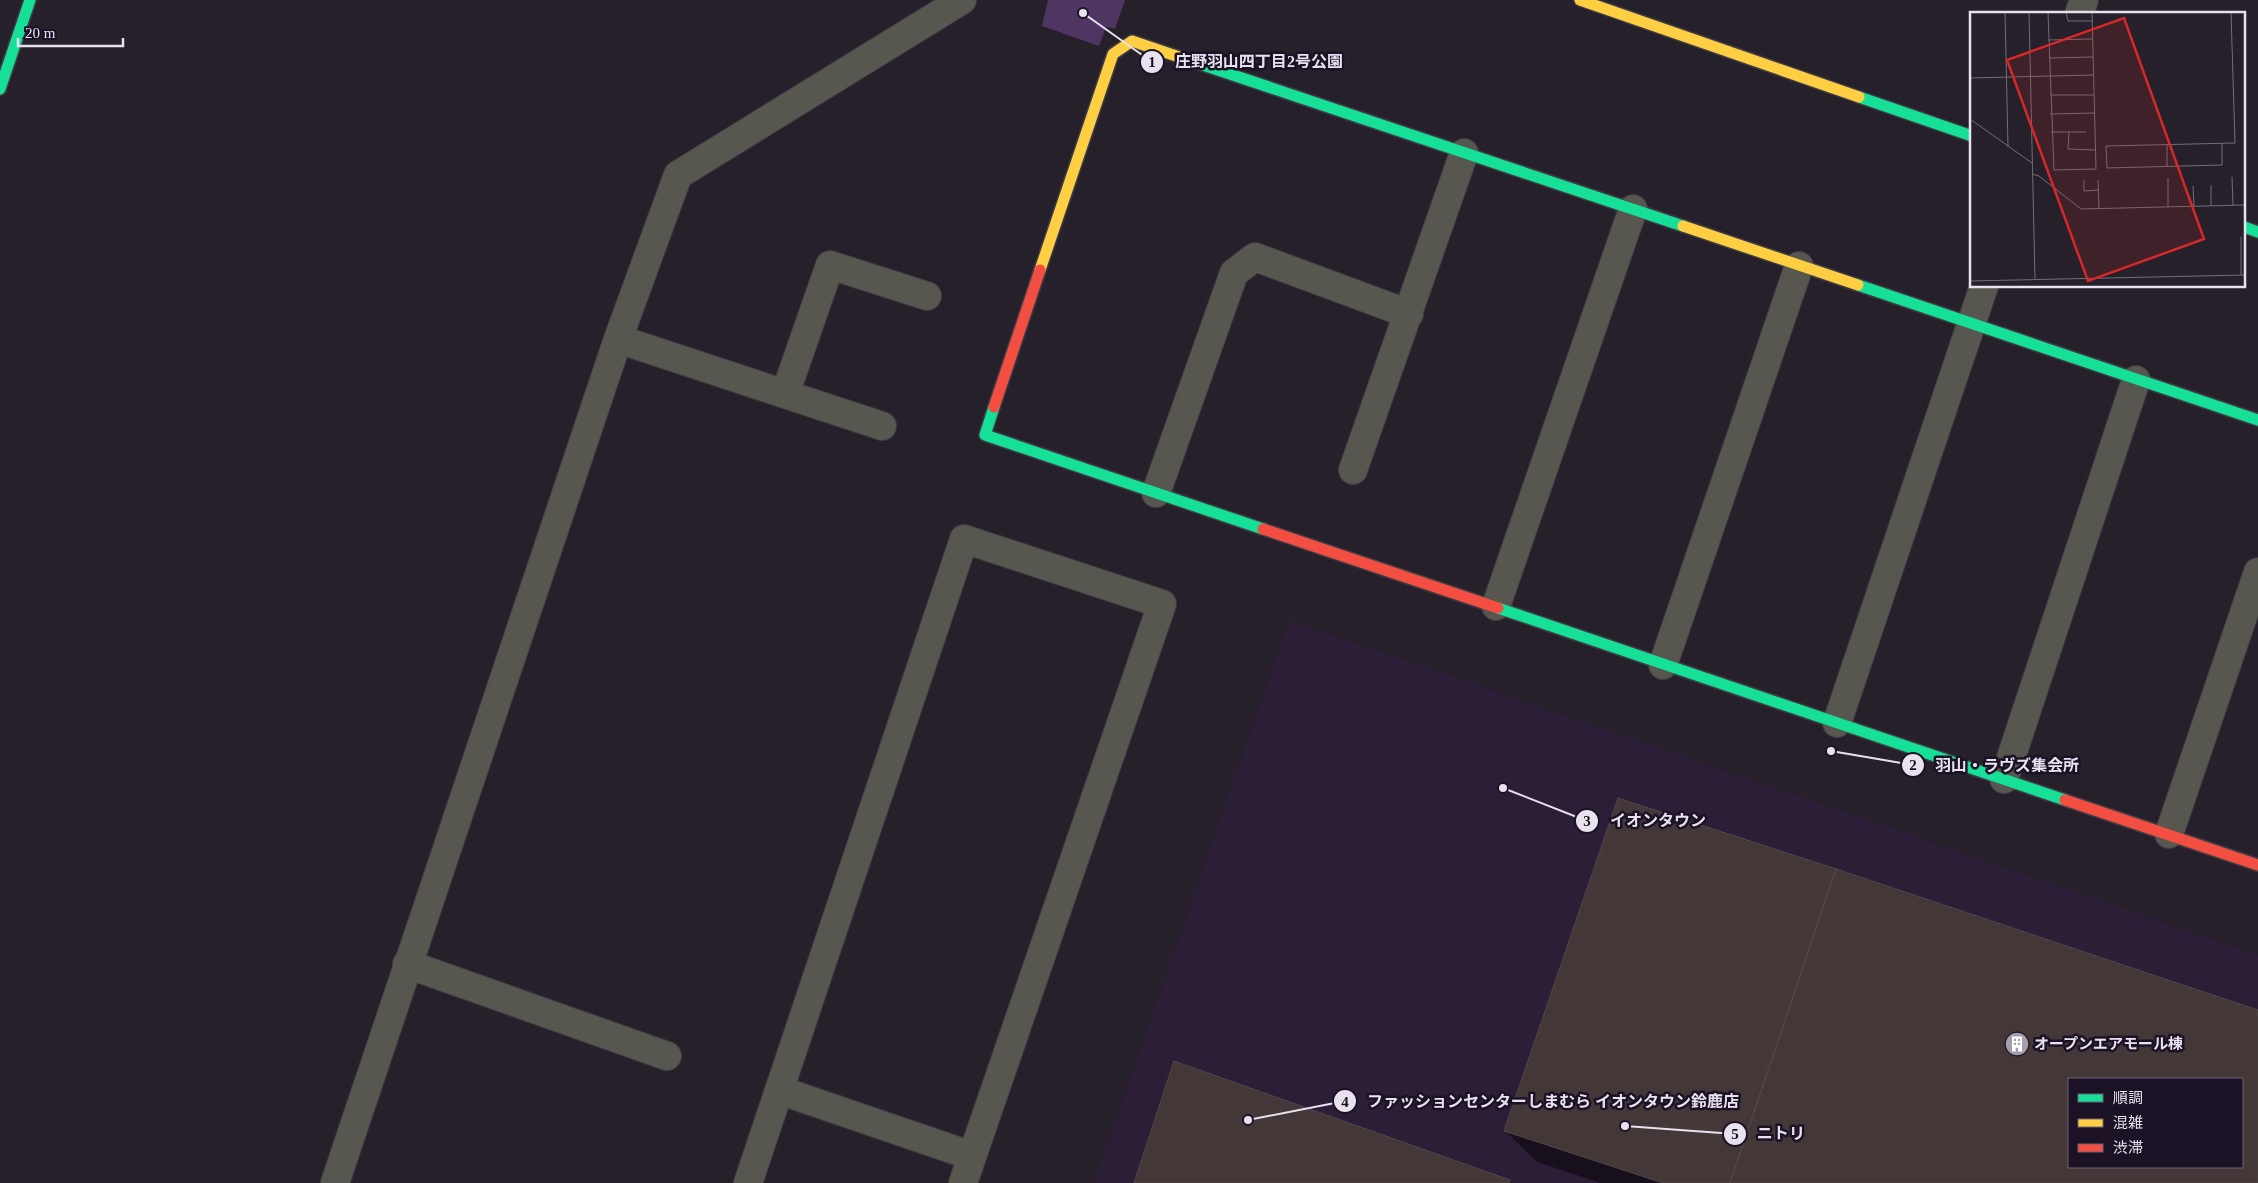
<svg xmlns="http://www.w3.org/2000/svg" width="2258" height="1183" font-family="'Times New Roman','Noto Sans JP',serif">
<rect width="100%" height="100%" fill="#25202a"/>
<path fill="#2c1e36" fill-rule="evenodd" d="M 1289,620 L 2258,955 L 2258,1183 L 1094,1183 ZM 2069,1079 L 2242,1079 L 2242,1167 L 2069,1167 Z"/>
<path fill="#4f3562" d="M 1048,0 L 1125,0 L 1115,29 L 1106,27 L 1099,46 L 1042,26 Z"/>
<path fill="#0007" fill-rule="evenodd" d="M 2258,1011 L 2258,1183 L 1601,1183 L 1537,1162 L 1505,1131 ZM 2069,1079 L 2242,1079 L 2242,1167 L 2069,1167 Z"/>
<path fill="#433737" stroke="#50494c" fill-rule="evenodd" d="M 1618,798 L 1836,869 L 1730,1183 L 1663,1183 L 1504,1131 Z
M 1836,869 L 2258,1010 L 2258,1183 L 1730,1183 ZM 2069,1079 L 2242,1079 L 2242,1167 L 2069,1167 Z
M 1174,1061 L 1510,1180 L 1509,1183 L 1134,1183 Z"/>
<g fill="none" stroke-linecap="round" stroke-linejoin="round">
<g stroke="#403c45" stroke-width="30">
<path id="street" d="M 2079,14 L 2084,0
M 618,339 L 882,426
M 785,394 L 830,265 L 927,296
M 1353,470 L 1464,153
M 1156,493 L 1234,273 L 1255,257 L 1409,314
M 1496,606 L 1633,209
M 1663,665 L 1799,266
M 1837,723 L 1984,286
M 2004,779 L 2136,380
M 2169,834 L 2258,572
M 407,964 L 667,1056
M 779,1090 L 972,1156
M 335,1183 L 618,339 L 678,175 L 962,0
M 748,1183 L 964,539 L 1162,604 L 963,1183"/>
</g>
<g stroke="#403c45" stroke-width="14">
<path id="fast" d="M 1188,60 L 1683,226
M 0,89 L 30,0
M 1859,97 L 1972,136
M 2244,227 L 2258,232
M 1858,285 L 2258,420
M 994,407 L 985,435 L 1263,529
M 1498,608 L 2065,800"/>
</g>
<g stroke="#403c45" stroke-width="14">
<path id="slow" d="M 1580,0 L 1859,97
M 1683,226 L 1858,285
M 1040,270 L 1113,54 L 1132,41 L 1188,60"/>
</g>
<g stroke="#403c45" stroke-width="14">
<path id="jam" d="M 994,407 L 1040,270
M 1263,529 L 1498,608
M 2065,800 L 2258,865"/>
</g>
<use href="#street" stroke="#58574f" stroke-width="28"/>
<use href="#fast" stroke="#16e098" stroke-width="11"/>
<use href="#slow" stroke="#ffcf43" stroke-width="11"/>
<use href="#jam" stroke="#f24e42" stroke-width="11"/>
</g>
<defs>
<g id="building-disc" transform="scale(1.25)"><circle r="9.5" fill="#a49daa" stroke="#1c1225"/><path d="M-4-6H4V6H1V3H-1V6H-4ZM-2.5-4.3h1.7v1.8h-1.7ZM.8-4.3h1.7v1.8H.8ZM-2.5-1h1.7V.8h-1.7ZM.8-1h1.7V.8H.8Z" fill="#fff"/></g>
</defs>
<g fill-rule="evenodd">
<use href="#building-disc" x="2017" y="1044"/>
</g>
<g text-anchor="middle" stroke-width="5" stroke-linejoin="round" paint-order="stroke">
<g font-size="15" font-weight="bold" fill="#e8e1ef" stroke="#1c1225" text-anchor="start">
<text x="2034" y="1049">オープンエアモール棟</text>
</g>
</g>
<g transform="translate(1970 12)">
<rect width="275" height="275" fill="#25202a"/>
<path fill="none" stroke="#736d79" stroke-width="1" d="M 35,0 L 38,135M 59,0 L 65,267M 78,0 L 84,158 L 126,157 L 122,0M 96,0 L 98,9 L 122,9M 78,28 L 122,27M 79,46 L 123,45M 0,66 L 123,63M 80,83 L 124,83M 80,102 L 124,101M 0,107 L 62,151M 81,120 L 116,120M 99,120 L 98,137 L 125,138M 252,131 L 252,153 L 137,156 L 136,134 L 265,131 L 261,0M 197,133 L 197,154M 62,162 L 69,164 L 111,197 L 275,193M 262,165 L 263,193M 198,166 L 198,195M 114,168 L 114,179 L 129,178M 128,168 L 129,197M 241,173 L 241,194M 223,174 L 224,194M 271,225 L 271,263M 0,269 L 275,263"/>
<path fill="#d62828" fill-opacity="0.15" stroke="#d62828" stroke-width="2.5" d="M 154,6 L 234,227 L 118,269 L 37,48 Z"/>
<rect width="275" height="275" fill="none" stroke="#e8e1ef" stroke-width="2.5"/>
</g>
<path fill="none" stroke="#e8e1ef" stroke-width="2" d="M1083 13L1152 62M1831 751L1913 765M1503 788L1587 821M1248 1120L1345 1101M1625 1126L1735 1134"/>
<g fill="#e8e1ef" stroke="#1c1225" stroke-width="2">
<circle cx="1083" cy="13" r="5"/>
<circle cx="1831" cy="751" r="5"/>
<circle cx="1503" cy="788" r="5"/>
<circle cx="1248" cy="1120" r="5"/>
<circle cx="1625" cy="1126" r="5"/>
<circle cx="1152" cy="62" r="12"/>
<circle cx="1913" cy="765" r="12"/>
<circle cx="1587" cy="821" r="12"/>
<circle cx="1345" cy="1101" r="12"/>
<circle cx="1735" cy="1134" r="12"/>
</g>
<g font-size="15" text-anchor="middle" font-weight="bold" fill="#111">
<text x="1152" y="67">1</text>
<text x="1913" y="770">2</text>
<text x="1587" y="826">3</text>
<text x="1345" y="1107">4</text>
<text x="1735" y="1139">5</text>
</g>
<g font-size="16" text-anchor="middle" font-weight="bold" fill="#e8e1ef" stroke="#1c1225" stroke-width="5" stroke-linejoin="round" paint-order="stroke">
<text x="1259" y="67">庄野羽山四丁目2号公園</text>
<text x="2007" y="771">羽山・ラヴズ集会所</text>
<text x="1658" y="826">イオンタウン</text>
<text x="1553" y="1107">ファッションセンターしまむら イオンタウン鈴鹿店</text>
<text x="1781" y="1139">ニトリ</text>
</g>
<rect x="2068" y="1078" width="175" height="90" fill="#1c1225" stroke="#6e6576"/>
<rect x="2078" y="1094" width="25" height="8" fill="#16e098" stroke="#6e6576"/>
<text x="2113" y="1103" font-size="15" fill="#e8e1ef">順調</text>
<rect x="2078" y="1119" width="25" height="8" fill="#ffcf43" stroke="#6e6576"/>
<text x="2113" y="1128" font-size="15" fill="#e8e1ef">混雑</text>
<rect x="2078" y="1144" width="25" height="8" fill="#f24e42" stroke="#6e6576"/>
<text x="2113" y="1153" font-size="15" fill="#e8e1ef">渋滞</text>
<path d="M18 38v8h105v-8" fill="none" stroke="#e8e1ef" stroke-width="2.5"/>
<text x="25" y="38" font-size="15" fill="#e8e1ef" stroke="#1c1225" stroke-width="4" paint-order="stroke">20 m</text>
</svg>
